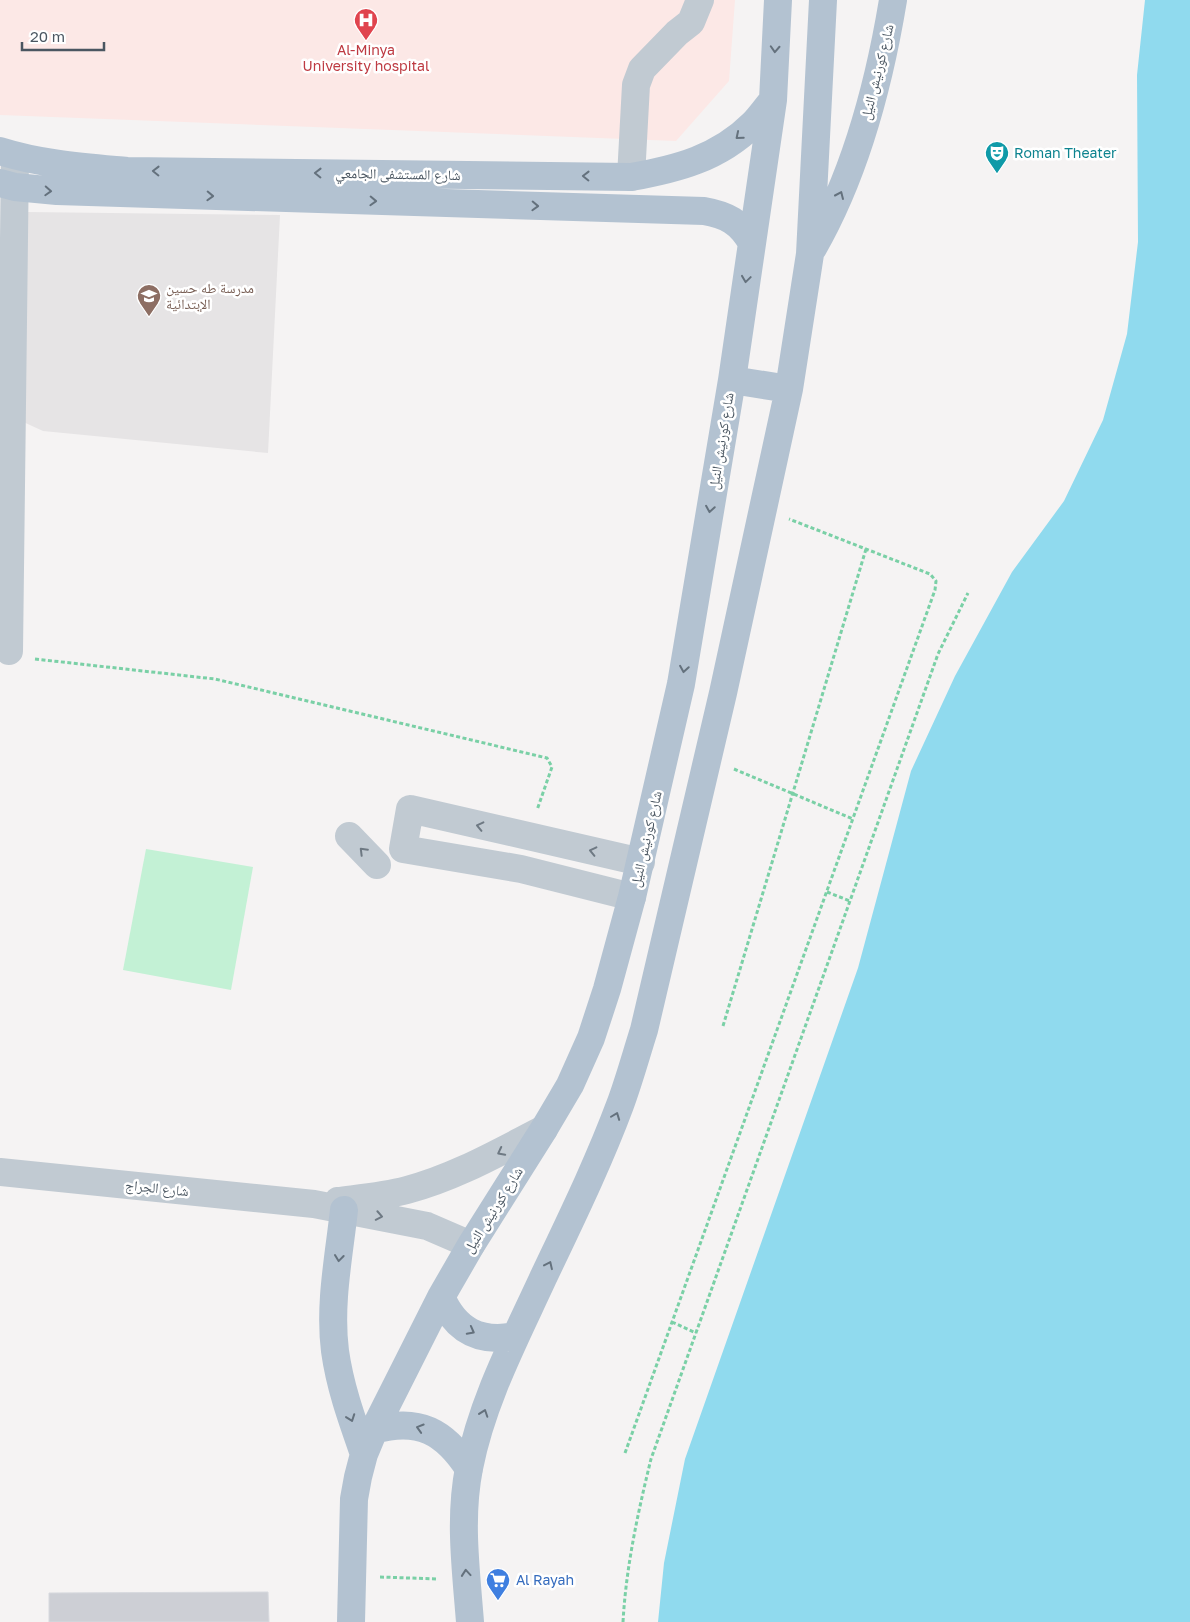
<svg xmlns="http://www.w3.org/2000/svg" width="1190" height="1622" font-family="'Golos Text','Noto Naskh Arabic',sans-serif">
<rect width="100%" height="100%" fill="#f5f3f3"/>
<path fill="#e6e4e5" d="M 27,212 L 280,215 L 268,453 L 43,431 L 19,420 Z"/>
<path fill="#fce8e6" d="M 0,0 L 735,0 L 729,81 L 676,141 L 0,115 Z"/>
<path fill="#c3f1d5" d="M 146,849 L 253,867 L 231,990 L 123,970 Z"/>
<path fill="#90daee" d="M 1145,0 L 1190,0 L 1190,1622 L 658,1622 L 664,1563 L 685,1459 L 858,968 L 911,771 L 955,676 L 1012,572 L 1064,501 L 1103,420 L 1127,334 L 1138,242 L 1137,75 Z"/>
<path fill="#cdcfd5" stroke="#d7d9de" d="M 268,1592 L 269,1622 L 49,1622 L 49,1593 Z"/>
<g fill="none" stroke-linecap="round" stroke-linejoin="round">
<path stroke="#7ad0a6" stroke-width="3" stroke-dasharray="4 2.5" stroke-linecap="butt" d="M 35,659 L 215,679 L 547,758 L 552,767 L 537,810
M 734,769 L 853,819
M 827,892 L 850,901
M 723,1026 L 866,549
M 672,1322 L 696,1333
M 625,1453 L 935,590 L 936,581 L 930,574 L 789,519
M 380,1577 L 438,1579
M 623,1622 C 626,1567 638,1512 651,1459 L 938,654 L 968,593"/>
<path stroke="#c1cad2" stroke-width="28" d="M 631,177 L 636,85 L 642,69 L 677,33 L 691,22 L 700,0
M 9,651 L 15,156
M 349,836 L 377,865
M 632,897 L 521,869 L 403,849 L 410,809 L 641,862
M 0,1172 L 314,1204 L 427,1226 L 471,1245
M 338,1201 C 361,1198 384,1196 407,1190 C 456,1177 499,1152 544,1129"/>
<path stroke="#b3c2d1" stroke-width="28" d="M 0,151 C 41,164 84,167 127,171 L 631,177 C 677,169 719,158 753,124 C 760,117 766,108 773,100
M 0,183 L 15,187 L 57,191 L 704,211 C 727,215 740,222 752,243
M 813,248 C 856,173 879,85 893,0
M 732,380 L 789,389
M 344,1210 C 339,1256 329,1304 335,1351 C 340,1387 352,1420 364,1454
M 441,1297 C 456,1331 480,1343 516,1336
M 374,1430 C 419,1417 445,1432 469,1469
M 351,1622 L 354,1499 L 358,1477 L 364,1454 L 374,1430 L 441,1297 L 471,1245 L 544,1129 L 570,1085 L 591,1038 L 607,989 L 632,897 L 681,684 L 732,380 L 773,100 L 778,0
M 470,1622 C 466,1570 459,1519 469,1468 C 482,1401 515,1339 543,1278 C 570,1221 598,1164 620,1105 C 629,1081 636,1055 644,1030 L 723,693 L 789,389 L 810,254 L 823,0"/>
</g>
<defs><path id="oneway-chevron" d="M-2-3.5L2.5 0L-2 3.5" fill="none" stroke-width="1.6" stroke-linecap="round" stroke-linejoin="round" transform="scale(1.25)"/></defs>
<g stroke="#64717d">
<use href="#oneway-chevron" transform="translate(775 49) rotate(93)"/>
<use href="#oneway-chevron" transform="translate(739 136) rotate(140)"/>
<use href="#oneway-chevron" transform="translate(156 171) rotate(-179)"/>
<use href="#oneway-chevron" transform="translate(318 173) rotate(-179)"/>
<use href="#oneway-chevron" transform="translate(586 176) rotate(-179)"/>
<use href="#oneway-chevron" transform="translate(48 191) rotate(3)"/>
<use href="#oneway-chevron" transform="translate(840 195) rotate(-66)"/>
<use href="#oneway-chevron" transform="translate(210 196) rotate(2)"/>
<use href="#oneway-chevron" transform="translate(373 201) rotate(2)"/>
<use href="#oneway-chevron" transform="translate(535 206) rotate(2)"/>
<use href="#oneway-chevron" transform="translate(746 279) rotate(98)"/>
<use href="#oneway-chevron" transform="translate(710 509) rotate(99)"/>
<use href="#oneway-chevron" transform="translate(684 669) rotate(99)"/>
<use href="#oneway-chevron" transform="translate(616 1116) rotate(-69)"/>
<use href="#oneway-chevron" transform="translate(339 1258) rotate(97)"/>
<use href="#oneway-chevron" transform="translate(549 1265) rotate(-65)"/>
<use href="#oneway-chevron" transform="translate(471 1331) rotate(28)"/>
<use href="#oneway-chevron" transform="translate(484 1413) rotate(-71)"/>
<use href="#oneway-chevron" transform="translate(351 1418) rotate(70)"/>
<use href="#oneway-chevron" transform="translate(420 1428) rotate(-163)"/>
<use href="#oneway-chevron" transform="translate(466 1573) rotate(-95)"/>
</g>
<g stroke="#6e7983">
<use href="#oneway-chevron" transform="translate(480 826) rotate(-167)"/>
<use href="#oneway-chevron" transform="translate(363 851) rotate(-135)"/>
<use href="#oneway-chevron" transform="translate(593 851) rotate(-167)"/>
<use href="#oneway-chevron" transform="translate(501 1152) rotate(153)"/>
<use href="#oneway-chevron" transform="translate(379 1216) rotate(11)"/>
</g>
<defs>
<g id="hospital-pin" transform="scale(1.25)"><path d="M0 17L-7.5 6A9.5 9.5 0 1 1 7.5 6Z" fill="#e0444e" stroke="#fff"/><path d="M-5-5h3v3.5h4V-5h3V5h-3V1.5h-4V5h-3Z" fill="#fff"/></g>
<g id="theatre-pin" transform="scale(1.25)"><path d="M0 17L-7.5 6A9.5 9.5 0 1 1 7.5 6Z" fill="#0f9aa8" stroke="#fff"/><path d="M-5-5.5Q0-4 5-5.5V0Q5 5 0 6Q-5 5-5 0ZM-3.3-2.5H-1v1.5H-3.3ZM1-2.5H3.3v1.5H1ZM-2.8 1Q0 5.5 2.8 1Z" fill="#fff"/></g>
<g id="school-pin" transform="scale(1.25)"><path d="M0 17L-7.5 6A9.5 9.5 0 1 1 7.5 6Z" fill="#8d6e63" stroke="#fff"/><path d="M0-5L7-2L0 1L-7-2ZM-4 1L0 2.5L4 1V4Q0 6-4 4Z" fill="#fff"/></g>
<g id="supermarket-pin" transform="scale(1.25)"><path d="M0 17L-7.5 6A9.5 9.5 0 1 1 7.5 6Z" fill="#3f7fe0" stroke="#fff"/><path d="M-6-5.5h2.5l.6 2H6L4.5 2H-2.5L-4.4-4H-6ZM-1.5 3.2a1.3 1.3 0 1 0 .1 0ZM3 3.2a1.3 1.3 0 1 0 .1 0Z" fill="#fff"/></g>
</defs>
<g fill-rule="evenodd">
<use href="#hospital-pin" x="366" y="20"/>
<use href="#theatre-pin" x="997" y="153"/>
<use href="#school-pin" x="149" y="296"/>
<use href="#supermarket-pin" x="498" y="1580"/>
</g>
<g text-anchor="middle" stroke-width="5" stroke-linejoin="round" paint-order="stroke">
<g font-size="14" fill="#be3a42" stroke="#fff">
<text x="366" y="55">Al-Minya<tspan x="366" dy="16">University hospital</tspan></text>
</g>
<g font-size="14" fill="#4a5661" stroke="#fff">
<text transform="translate(877 72) rotate(-76)" y="5">شارع كورنيش النيل</text>
<text transform="translate(398 174) rotate(1)" y="5">شارع المستشفى الجامعي</text>
<text transform="translate(721 441) rotate(-81)" y="5">شارع كورنيش النيل</text>
<text transform="translate(646 839) rotate(-77)" y="5">شارع كورنيش النيل</text>
<text transform="translate(157 1188) rotate(6)" y="5">شارع الجراج</text>
<text transform="translate(493 1210) rotate(-58)" y="5">شارع كورنيش النيل</text>
</g>
<g font-size="14" fill="#0d838f" stroke="#fff" text-anchor="start">
<text x="1014" y="158">Roman Theater</text>
</g>
<g font-size="14" fill="#785e54" stroke="#fff" text-anchor="start">
<text x="166" y="293">مدرسة طه حسين<tspan x="166" dy="16">الإبتدائية</tspan></text>
</g>
<g font-size="14" fill="#366cbe" stroke="#fff" text-anchor="start">
<text x="516" y="1585">Al Rayah</text>
</g>
</g>
<path d="M22 42v8h82v-8" fill="none" stroke="#4a5661" stroke-width="2.5"/>
<text x="30" y="42" font-size="15" fill="#4a5661" stroke="#ffffff" stroke-width="4" paint-order="stroke">20 m</text>
</svg>
